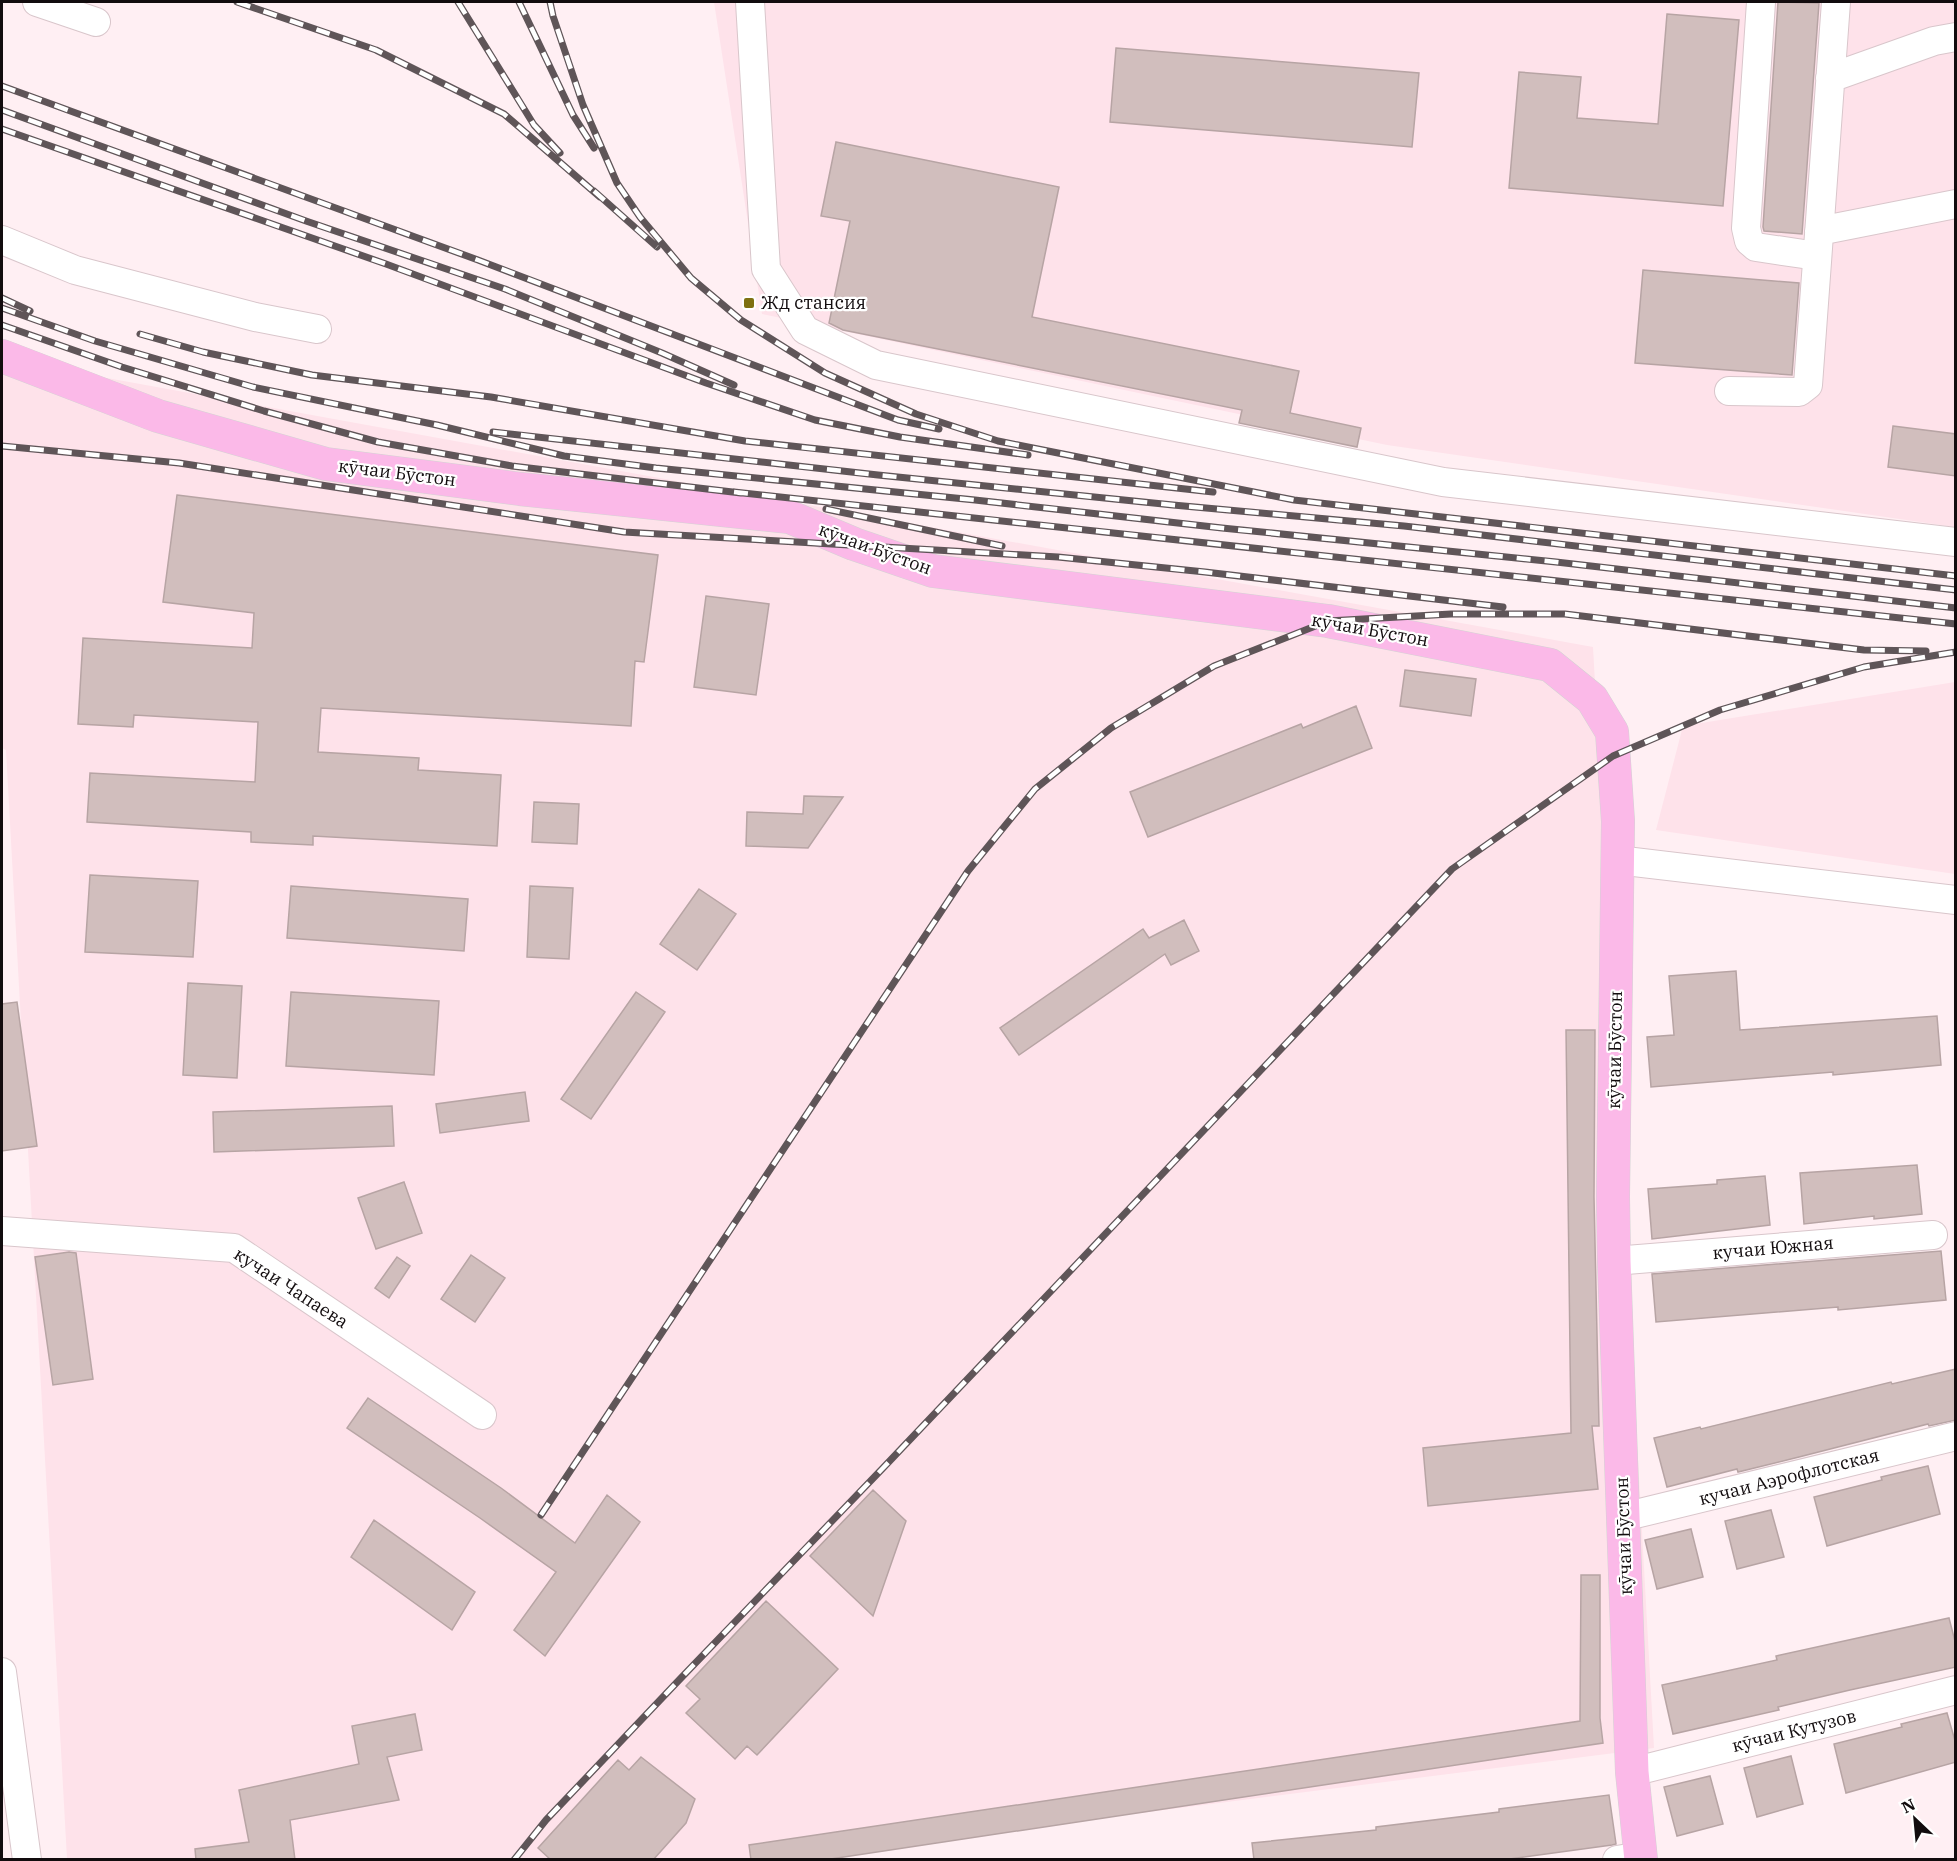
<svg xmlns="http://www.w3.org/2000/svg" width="1957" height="1861" font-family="'IBM Plex Serif',serif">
<rect width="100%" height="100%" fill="#ffeff3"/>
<path fill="#fee2ea" d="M 714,2 L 1955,2 L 1955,527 L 1387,445 L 762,314 Z
M 2,359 L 1593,647 L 1654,1748 L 776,1859 L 67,1859 L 6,750 L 2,748 Z
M 1955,682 L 1955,874 L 1656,830 L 1683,726 Z"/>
<path fill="#d1bebd" stroke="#b7a4a4" stroke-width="1.5" d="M 1778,2 L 1819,3 L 1802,234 L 1764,231 L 1763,227 Z
M 1667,14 L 1739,20 L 1723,206 L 1509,188 L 1519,72 L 1581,77 L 1577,118 L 1658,124 Z
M 1116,48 L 1419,73 L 1412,147 L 1110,122 Z
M 836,142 L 1059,187 L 1032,317 L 1299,371 L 1290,413 L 1361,428 L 1357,447 L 1239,423 L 1242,410 L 843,330 L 829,323 L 850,221 L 821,216 Z
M 1643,270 L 1799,283 L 1792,375 L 1635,363 Z
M 1893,426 L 1956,434 L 1956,476 L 1888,467 Z
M 177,495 L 658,555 L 644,662 L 635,661 L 631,726 L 321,708 L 318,752 L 419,758 L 418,770 L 501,775 L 497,846 L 313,836 L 313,845 L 251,842 L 251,832 L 87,822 L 90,773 L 255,782 L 258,722 L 134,715 L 133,727 L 78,724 L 83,638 L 252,648 L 254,613 L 163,602 Z
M 706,596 L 769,604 L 756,695 L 694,687 Z
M 1405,670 L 1476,679 L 1471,716 L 1400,706 Z
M 1356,706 L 1372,748 L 1148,837 L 1130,792 L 1301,724 L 1303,728 Z
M 804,796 L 843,797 L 808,848 L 746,846 L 747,812 L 803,814 Z
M 534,802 L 579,804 L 577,844 L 532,842 Z
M 90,875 L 198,881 L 193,957 L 85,952 Z
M 291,886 L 468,899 L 464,951 L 287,938 Z
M 530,886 L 573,888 L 569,959 L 527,957 Z
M 699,889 L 736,914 L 697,970 L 660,944 Z
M 1184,920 L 1199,951 L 1171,965 L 1165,954 L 1019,1055 L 1000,1028 L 1143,929 L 1149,938 Z
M 1736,971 L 1740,1030 L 1937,1016 L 1941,1065 L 1833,1075 L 1833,1072 L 1651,1087 L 1647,1037 L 1674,1035 L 1669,976 Z
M 188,983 L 242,986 L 237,1078 L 183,1075 Z
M 291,992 L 439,1001 L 434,1075 L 286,1066 Z
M 636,992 L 665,1012 L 591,1119 L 561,1099 Z
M 17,1002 L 37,1146 L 2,1151 L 2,1004 Z
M 1566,1030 L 1595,1030 L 1594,1197 L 1599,1426 L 1592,1426 L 1598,1489 L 1428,1506 L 1423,1448 L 1571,1433 Z
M 525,1092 L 529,1121 L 440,1133 L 436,1104 Z
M 392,1106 L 394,1146 L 214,1152 L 213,1112 Z
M 1917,1165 L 1922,1214 L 1874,1219 L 1874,1216 L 1804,1224 L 1800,1173 Z
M 1765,1176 L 1770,1225 L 1652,1239 L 1648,1189 L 1717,1184 L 1717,1180 Z
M 404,1182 L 422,1233 L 376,1249 L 358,1198 Z
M 1941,1251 L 1946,1300 L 1838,1310 L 1838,1307 L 1656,1322 L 1652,1274 Z
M 69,1252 L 76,1253 L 93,1379 L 53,1385 L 35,1257 Z
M 471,1255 L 505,1278 L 475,1322 L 441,1299 Z
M 397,1257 L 410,1266 L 389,1298 L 375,1288 Z
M 1956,1369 L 1956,1420 L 1929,1426 L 1928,1424 L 1799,1457 L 1738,1472 L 1737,1469 L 1667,1487 L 1654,1438 L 1700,1427 L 1701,1429 L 1891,1382 L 1892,1384 Z
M 368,1398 L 501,1488 L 575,1543 L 607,1495 L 640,1522 L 545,1656 L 514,1630 L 556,1572 L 480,1518 L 347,1428 Z
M 1928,1466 L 1940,1514 L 1827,1546 L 1814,1497 L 1882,1480 L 1881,1477 Z
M 873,1490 L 906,1521 L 873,1616 L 810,1556 Z
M 1771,1510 L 1784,1557 L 1737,1569 L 1725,1521 Z
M 374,1520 L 475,1592 L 452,1630 L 351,1557 Z
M 1691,1529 L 1703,1577 L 1657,1589 L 1645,1540 Z
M 1581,1575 L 1600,1575 L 1600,1718 L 1603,1743 L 824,1860 L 751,1860 L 749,1845 L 1580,1721 Z
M 766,1601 L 838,1669 L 757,1755 L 747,1746 L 735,1759 L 686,1713 L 700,1699 L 686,1686 Z
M 1949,1618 L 1956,1645 L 1956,1667 L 1850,1690 L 1778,1707 L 1779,1710 L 1673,1734 L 1662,1685 L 1777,1660 L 1776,1656 Z
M 1947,1713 L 1956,1744 L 1956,1762 L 1846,1793 L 1834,1744 L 1902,1727 L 1901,1724 Z
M 415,1714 L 422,1750 L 387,1757 L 399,1800 L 290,1820 L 295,1860 L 196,1860 L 195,1849 L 249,1842 L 239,1790 L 359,1764 L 352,1726 Z
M 1791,1756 L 1803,1804 L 1757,1817 L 1744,1768 Z
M 641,1757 L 695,1799 L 686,1823 L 653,1860 L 551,1860 L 538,1848 L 618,1760 L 629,1770 Z
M 1710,1776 L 1723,1824 L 1677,1836 L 1664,1787 Z
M 1609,1795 L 1616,1844 L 1612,1845 L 1502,1860 L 1254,1860 L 1252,1843 L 1376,1830 L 1376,1827 L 1499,1812 L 1499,1809 Z"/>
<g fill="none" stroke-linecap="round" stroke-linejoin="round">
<g stroke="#d9c6cb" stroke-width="30">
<path id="minor" d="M 37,2 L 96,22
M 750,2 L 766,269 L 805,330 L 876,365 L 1443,482 L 1956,542
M 1761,2 L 1746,228 L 1749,241 L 1756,247 L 1817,256
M 1830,78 L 1934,41 L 1956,37
M 1819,231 L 1956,204
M 2,240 L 75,270 L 255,317 L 317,329
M 1729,391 L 1799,392 L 1808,385 L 1836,2
M 1617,860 L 1956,900
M 2,1231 L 234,1248 L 482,1415
M 1614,1261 L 1933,1235
M 1623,1517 L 1956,1436
M 2,1672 L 27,1860
M 1632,1772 L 1956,1690
M 1617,1860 L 1641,1856"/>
</g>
<g stroke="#d4d3d4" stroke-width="34">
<path id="major" d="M 2,356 L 158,416 L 326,464 L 520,489 L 790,517 L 854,544 L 933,571 L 1328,621 L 1550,665 L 1592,699 L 1612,732 L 1618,821 L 1613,1197 L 1614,1261 L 1632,1772 L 1641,1860"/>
</g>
<use href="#minor" stroke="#fff" stroke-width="28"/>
<use href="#major" stroke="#fbb9e8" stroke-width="33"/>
<g stroke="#5f5558" stroke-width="7">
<path id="rail" d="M 237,2 L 376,50 L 504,114 L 600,197
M 458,2 L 534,125 L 560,153
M 519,2 L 573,115 L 594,148
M 550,2 L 553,16 L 583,105 L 617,183 L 640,217 L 691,278 L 741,320 L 825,373 L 916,414 L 998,441 L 1294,500 L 1956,576
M 2,86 L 478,260 L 898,420 L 939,429
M 2,110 L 306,221 L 505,289 L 662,353 L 734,385
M 2,129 L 386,264 L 706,383 L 815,420 L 900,437 L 1028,455
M 594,191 L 657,247
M 2,298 L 30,311
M 2,308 L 95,341 L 253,387 L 437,425 L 564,456 L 656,468 L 975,500 L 1222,528 L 1556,562 L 1956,608
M 2,325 L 122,367 L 264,411 L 378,442 L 512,466 L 741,493
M 140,334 L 203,352 L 312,375 L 491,397 L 745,441 L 1213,492
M 493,432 L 878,475 L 1173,505 L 1404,526 L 1956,590
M 2,446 L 179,463 L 624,532 L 1058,557 L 1205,572 L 1503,607
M 734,492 L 1956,624
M 826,509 L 1002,546
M 541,1515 L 968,871 L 1035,789 L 1111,728 L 1214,666 L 1328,621 L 1451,614 L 1565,614 L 1864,650 L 1926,651
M 514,1860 L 546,1820 L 681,1678 L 883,1468 L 1452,869 L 1613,756 L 1720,710 L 1864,667 L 1956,652"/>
</g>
<use href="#rail" stroke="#fff" stroke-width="4.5" stroke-dasharray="14" stroke-linecap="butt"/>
</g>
<rect fill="#7e7111" stroke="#fff" stroke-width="2" x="743" y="297" width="12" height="12" rx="3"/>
<g text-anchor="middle" stroke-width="4.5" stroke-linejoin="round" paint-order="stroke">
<g font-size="18" fill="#120c0e" stroke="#fff" text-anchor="start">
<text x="761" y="309">Жд стансия</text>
</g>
<g font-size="18" fill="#120c0e" stroke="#fff">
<text transform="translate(397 473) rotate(7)" y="6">кӯчаи Бӯстон</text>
<text transform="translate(875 549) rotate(20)" y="6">кӯчаи Бӯстон</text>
<text transform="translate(1370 630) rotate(10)" y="6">кӯчаи Бӯстон</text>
<text transform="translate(1615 1050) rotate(-89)" y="6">кӯчаи Бӯстон</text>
<text transform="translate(1773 1248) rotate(-5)" y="6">кучаи Южная</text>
<text transform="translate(291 1288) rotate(33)" y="6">кучаи Чапаева</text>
<text transform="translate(1789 1477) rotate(-14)" y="6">кучаи Аэрофлотская</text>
<text transform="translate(1624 1536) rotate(-92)" y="6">кӯчаи Бӯстон</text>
<text transform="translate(1794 1731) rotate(-14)" y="6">кӯчаи Кутузов</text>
</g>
</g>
<rect width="1957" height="1861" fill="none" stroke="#120c0e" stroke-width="6"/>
<g transform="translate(1915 1819) rotate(334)" stroke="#ffffff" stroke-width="4.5" paint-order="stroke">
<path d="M0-4.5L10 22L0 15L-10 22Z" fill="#120c0e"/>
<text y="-9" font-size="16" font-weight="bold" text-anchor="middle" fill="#120c0e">N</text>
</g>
</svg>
